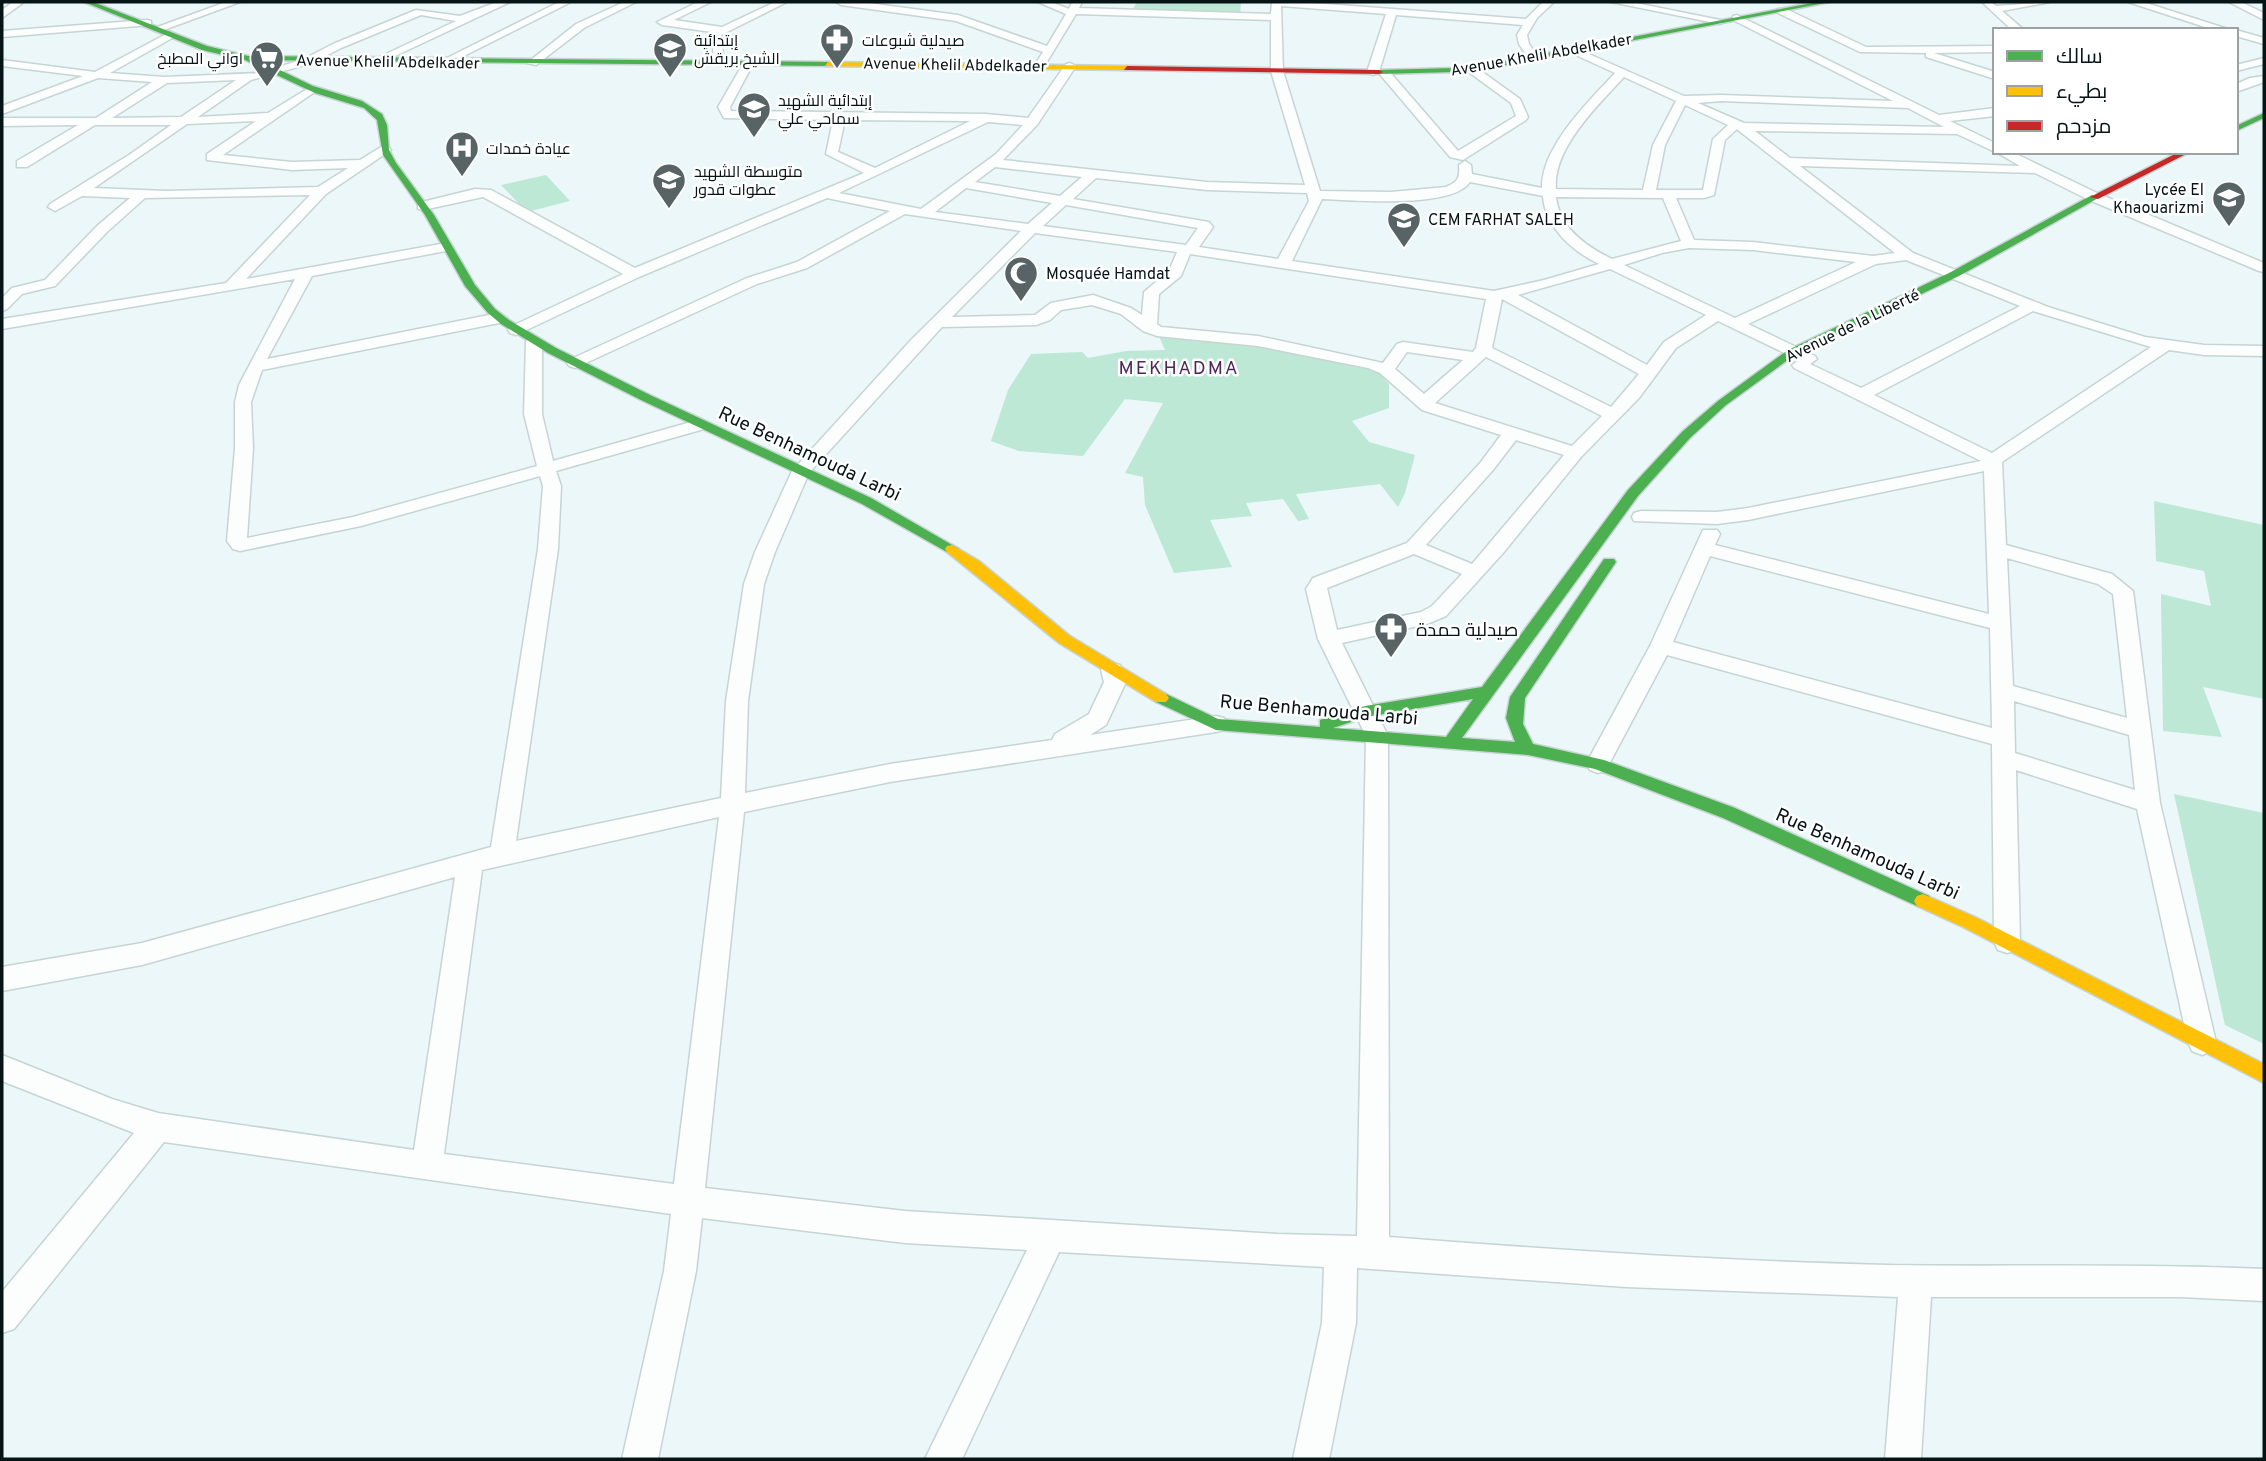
<svg xmlns="http://www.w3.org/2000/svg" width="2266" height="1461" font-family="Overpass,Cairo,sans-serif">
<rect width="100%" height="100%" fill="#ebf7f8"/>
<path fill="#bce8d5" d="M 1137,2 L 1241,2 L 1240,15 L 1131,12 Z
M 546,175 L 570,201 L 527,212 L 501,185 Z
M 1158,334 L 1255,341 L 1266,348 L 1351,362 L 1375,369 L 1389,384 L 1389,408 L 1352,421 L 1369,442 L 1415,455 L 1405,493 L 1398,507 L 1380,484 L 1296,494 L 1309,519 L 1298,521 L 1283,499 L 1246,503 L 1252,516 L 1210,520 L 1232,567 L 1174,573 L 1145,505 L 1143,477 L 1125,473 L 1163,403 L 1125,399 L 1083,456 L 1019,451 L 991,441 L 1008,390 L 1031,354 L 1082,352 L 1088,358 L 1126,351 L 1165,350 Z
M 2154,501 L 2264,525 L 2264,699 L 2203,687 L 2222,737 L 2163,731 L 2161,594 L 2211,606 L 2204,571 L 2156,561 Z
M 2174,794 L 2264,813 L 2264,1044 L 2225,1025 Z"/>
<g fill="none" stroke-linecap="round" stroke-linejoin="round">
<g stroke="#c7d4d4" stroke-width="3">
<path id="street" d="M 13,2 L 24,2 L 2,18 L 2,10 Z
M 226,2 L 240,2 L 161,31 L 152,29 Z
M 497,2 L 510,2 L 378,64 L 369,62 L 456,21 L 421,15 L 341,48 L 312,63 L 251,80 L 198,117 L 268,113 L 312,86 L 318,89 L 316,91 L 223,155 L 292,162 L 360,160 L 381,147 L 389,147 L 391,150 L 326,194 L 246,279 L 446,243 L 453,247 L 446,251 L 312,276 L 267,359 L 499,313 L 507,318 L 499,323 L 262,370 L 251,402 L 253,448 L 247,538 L 353,517 L 537,466 L 524,414 L 526,341 L 534,336 L 542,341 L 542,414 L 553,461 L 698,420 L 707,425 L 704,429 L 556,471 L 561,486 L 558,549 L 516,841 L 721,798 L 726,701 L 744,584 L 755,552 L 792,471 L 911,340 L 1021,231 L 905,214 L 807,268 L 757,284 L 575,368 L 569,366 L 567,363 L 569,360 L 747,278 L 797,262 L 890,211 L 827,198 L 639,277 L 516,335 L 510,333 L 508,330 L 510,327 L 623,274 L 483,197 L 423,210 L 418,209 L 418,203 L 475,189 L 491,190 L 635,268 L 864,173 L 826,154 L 833,120 L 724,118 L 718,107 L 744,62 L 749,59 L 754,62 L 730,107 L 731,111 L 986,114 L 1028,118 L 1066,64 L 1070,63 L 1076,66 L 1037,125 L 1003,160 L 1207,182 L 1305,185 L 1271,71 L 1271,20 L 1076,14 L 1045,65 L 1041,66 L 1036,63 L 1043,52 L 956,21 L 841,5 L 836,2 L 861,2 L 958,15 L 1047,46 L 1066,14 L 1038,2 L 1051,2 L 1069,9 L 1072,2 L 1082,2 L 1079,8 L 1271,14 L 1272,2 L 1299,2 L 1526,19 L 1543,2 L 1554,2 L 1537,18 L 1527,35 L 1529,44 L 1539,58 L 1534,61 L 1530,60 L 1519,44 L 1517,35 L 1523,25 L 1396,15 L 1379,72 L 1388,70 L 1458,151 L 1516,116 L 1511,103 L 1466,70 L 1466,66 L 1474,66 L 1520,99 L 1528,117 L 1526,120 L 1463,160 L 1450,157 L 1378,72 L 1373,75 L 1367,72 L 1386,14 L 1281,6 L 1283,71 L 1320,191 L 1391,192 L 1446,187 C 1458,182 1460,178 1459,165 L 1465,161 L 1471,165 L 1472,174 L 1542,188 C 1541,147 1589,101 1615,73 L 1569,52 L 1568,50 L 1573,47 L 1684,96 L 1721,95 L 1893,101 L 1733,20 L 1733,16 L 1737,15 L 1939,115 L 1995,108 L 1995,116 L 1950,121 L 1995,143 L 1995,152 L 1957,134 L 1755,131 L 1790,158 L 2020,166 L 1996,152 L 2012,152 L 2099,194 L 2264,263 L 2264,272 L 2259,271 L 2089,200 L 2035,173 L 1800,166 L 1913,253 L 2048,307 L 2145,337 L 2204,345 L 2264,346 L 2264,356 L 2204,355 L 2169,350 L 2002,462 L 2006,545 L 2112,574 L 2133,591 L 2160,803 L 2216,1042 L 2212,1051 L 2202,1055 L 2192,1051 L 2188,1042 L 2137,809 L 2016,770 L 2020,942 L 2016,950 L 2007,953 L 1998,950 L 1994,942 L 1992,744 L 1667,655 L 1606,770 L 1598,773 L 1590,770 L 1586,764 L 1650,646 L 1703,530 L 1717,530 L 1720,534 L 1715,545 L 1989,614 L 1984,471 L 1748,520 L 1717,524 L 1634,521 L 1632,517 L 1634,513 L 1641,511 L 1717,512 L 1748,508 L 1981,461 L 1794,368 L 1792,365 L 1799,360 L 1718,321 L 1676,348 L 1639,398 L 1581,457 L 1504,552 L 1446,616 L 1427,624 L 1342,643 L 1388,736 L 1389,1237 C 1555,1250 1721,1261 1887,1265 C 2013,1267 2138,1263 2264,1269 L 2264,1301 L 2180,1297 L 1931,1297 L 1921,1459 L 1885,1459 L 1898,1297 L 1626,1287 L 1357,1268 L 1356,1323 L 1329,1459 L 1293,1459 L 1322,1323 L 1324,1267 L 1059,1252 L 962,1459 L 925,1459 L 1027,1250 L 905,1243 L 702,1218 L 696,1271 L 658,1459 L 622,1459 L 664,1271 L 671,1214 L 164,1142 L 14,1329 L 2,1333 L 2,1292 L 134,1133 L 2,1081 L 2,1055 L 112,1099 L 158,1113 L 414,1150 L 455,877 L 142,965 L 2,991 L 2,967 L 142,943 L 491,847 L 538,549 L 543,486 L 540,476 L 361,526 L 240,551 L 233,549 L 227,541 L 235,448 L 235,402 L 239,385 L 295,279 L 2,329 L 2,319 L 226,283 L 310,195 L 145,198 L 107,232 L 55,286 L 22,294 L 7,309 L 2,311 L 2,298 L 12,288 L 45,280 L 97,226 L 130,198 L 82,196 L 55,211 L 48,207 L 50,204 L 129,155 L 171,125 L 95,125 L 27,167 L 17,167 L 17,161 L 78,125 L 2,126 L 2,118 L 96,118 L 152,82 L 98,78 L 2,114 L 2,106 L 83,76 L 2,66 L 2,60 L 95,72 L 170,32 L 175,35 L 174,37 L 110,73 L 164,77 L 259,73 L 304,59 L 333,44 L 416,10 L 460,16 ZM 1624,77 L 1676,101 L 1653,145 L 1643,190 L 1556,189 C 1552,149 1599,104 1624,77 ZM 236,80 L 181,117 L 112,118 L 167,83 ZM 1721,101 L 1908,108 L 1944,127 L 1744,123 L 1698,103 ZM 1685,105 L 1728,125 L 1713,139 L 1703,190 L 1656,190 L 1665,145 ZM 845,120 L 970,121 L 875,168 L 838,152 ZM 256,121 L 207,154 L 207,160 L 292,170 L 348,168 L 318,187 L 166,191 L 94,188 L 187,124 ZM 988,122 L 1023,125 L 996,154 L 921,209 L 839,193 ZM 1737,129 L 1738,130 L 1895,253 L 1873,256 L 1753,242 L 1694,240 L 1676,198 L 1704,198 L 1714,195 L 1725,140 ZM 995,167 L 1082,177 L 1060,196 L 975,182 ZM 1096,178 L 1207,190 L 1307,193 L 1309,201 L 1278,259 L 1199,247 L 1213,227 L 1209,222 L 1073,199 ZM 1470,182 L 1543,196 C 1545,227 1572,251 1599,264 L 1544,280 L 1494,291 L 1292,261 L 1322,199 C 1353,200 1452,209 1470,182 ZM 966,188 L 1052,203 L 1028,224 L 935,212 ZM 1556,197 L 1663,198 L 1681,241 L 1612,259 C 1587,247 1559,228 1556,197 ZM 1066,205 L 1198,228 L 1186,245 L 1043,226 ZM 1035,233 L 1177,252 L 1169,271 L 1144,292 L 1142,315 L 1131,308 L 1093,295 L 1051,303 L 1035,315 L 952,317 ZM 1689,248 L 1753,250 L 1856,262 L 1735,318 L 1624,265 L 1662,253 ZM 1190,254 L 1486,299 L 1476,348 L 1473,352 L 1403,342 L 1397,344 L 1383,363 L 1258,336 L 1161,327 L 1157,324 L 1159,294 L 1181,276 ZM 1906,260 L 2020,306 L 1861,388 L 1810,364 L 1817,359 L 1815,356 L 1748,324 L 1876,264 ZM 1610,269 L 1706,315 L 1664,342 L 1647,365 L 1518,295 ZM 1502,299 L 1639,374 L 1611,407 L 1492,348 ZM 1092,305 L 1121,314 L 1143,331 L 1157,336 L 1258,346 L 1368,368 L 1380,373 L 1422,410 L 1501,435 L 1481,462 L 1407,543 L 1313,578 L 1306,589 L 1318,639 L 1366,736 L 1357,1236 L 1277,1234 L 905,1211 L 705,1188 L 744,812 L 890,782 L 1216,732 L 1224,730 L 1227,724 L 1224,718 L 1216,716 L 1090,735 L 1106,725 L 1126,682 L 1120,665 L 1112,663 L 1104,665 L 1101,670 L 1104,682 L 1089,714 L 1055,734 L 1052,740 L 890,764 L 745,793 L 748,701 L 764,584 L 775,552 L 809,473 L 942,327 L 1036,325 L 1050,320 L 1061,310 ZM 2033,311 L 2151,347 L 1992,453 L 1874,395 ZM 1407,352 L 1463,360 L 1424,394 L 1395,369 ZM 1486,357 L 1602,416 L 1572,446 L 1435,403 ZM 1516,440 L 1564,455 L 1472,564 L 1426,545 L 1493,470 ZM 1414,554 L 1462,574 L 1432,606 L 1421,612 L 1337,630 L 1327,588 ZM 1710,556 L 1990,628 L 1992,728 L 1673,642 ZM 2007,558 L 2098,584 L 2113,594 L 2127,718 L 2013,686 ZM 2014,701 L 2129,735 L 2135,790 L 2015,753 ZM 719,817 L 674,1184 L 444,1154 L 482,870 Z
M 559,2 L 571,2 L 448,64 L 439,62 Z
M 624,2 L 636,2 L 584,28 L 536,65 L 527,63 L 576,24 Z
M 698,2 L 711,2 L 674,20 L 722,27 L 775,2 L 787,2 L 721,35 L 724,62 L 719,65 L 714,62 L 712,32 L 662,25 L 657,22 Z
M 1611,2 L 1631,2 L 1725,21 L 1720,24 Z
M 1982,2 L 1991,2 L 1996,6 L 2050,2 L 2002,11 L 2024,30 L 2012,30 Z
M 2128,2 L 2143,2 L 2231,30 L 2214,30 Z
M 2229,2 L 2241,2 L 2264,13 L 2264,20 Z
M 1778,9 L 1786,9 L 1866,47 L 1995,46 L 1995,52 L 1934,53 L 1995,72 L 1995,79 L 1926,57 L 1926,53 L 1860,52 L 1778,13 Z
M 147,20 L 151,21 L 151,25 L 2,37 L 2,31 Z
M 2236,30 L 2264,38 L 2264,44 L 2236,36 Z
M 2264,58 L 2264,64 L 2236,71 L 2236,65 Z
M 2264,76 L 2264,82 L 2236,92 L 2236,84 L 2250,78 Z"/>
</g>
<g stroke="#c7d4d4" stroke-width="3">
<path id="fast" d="M 84,2 L 93,2 L 207,46 L 248,56 L 831,62 L 828,66 L 259,60 L 313,86 L 362,101 L 382,114 L 387,125 L 389,150 L 396,163 L 434,215 L 475,285 L 495,309 L 509,320 L 556,348 L 650,395 L 871,498 L 959,549 L 957,552 L 947,552 L 862,504 L 641,400 L 548,353 L 501,324 L 488,313 L 465,286 L 425,215 L 383,155 L 377,120 L 364,108 L 315,93 L 245,60 L 202,50 Z
M 1817,2 L 1830,2 L 1506,65 L 1455,72 L 1379,74 L 1375,72 L 1379,70 L 1455,68 L 1506,61 Z
M 2264,113 L 2264,118 L 2236,131 L 2236,126 Z
M 2092,195 L 2100,197 L 1959,276 L 1796,354 L 1726,405 L 1690,438 L 1638,496 L 1462,738 L 1515,742 L 1506,718 L 1510,697 L 1604,559 L 1614,559 L 1616,562 L 1525,698 L 1523,724 L 1533,744 L 1604,760 L 1735,808 L 1929,896 L 1932,901 L 1929,906 L 1923,908 L 1917,906 L 1723,818 L 1595,769 L 1528,755 L 1216,730 L 1156,702 L 1153,698 L 1161,693 L 1166,694 L 1218,719 L 1320,727 L 1320,720 L 1365,706 L 1482,687 L 1628,490 L 1682,432 L 1718,401 L 1788,350 L 1951,272 ZM 1473,699 L 1446,737 L 1333,728 L 1366,717 Z"/>
</g>
<g stroke="#c7d4d4" stroke-width="3">
<path id="slow" d="M 828,62 L 1127,66 L 1131,68 L 1127,70 L 825,66 Z
M 952,545 L 979,561 L 1070,636 L 1166,694 L 1169,698 L 1166,702 L 1156,702 L 1059,643 L 947,552 L 945,549 L 947,546 Z
M 1923,894 L 1975,917 L 2264,1064 L 2264,1083 L 1963,927 L 1917,906 L 1914,901 L 1917,896 Z"/>
</g>
<g stroke="#c7d4d4" stroke-width="3">
<path id="jam" d="M 1127,66 L 1379,70 L 1383,72 L 1379,74 L 1124,70 Z
M 2179,152 L 2190,152 L 2098,199 L 2090,197 Z"/>
</g>
<use href="#street" fill="#fcfefe" fill-rule="evenodd"/>
<use href="#fast" fill="#4caf50" fill-rule="evenodd"/>
<use href="#slow" fill="#ffc107" fill-rule="evenodd"/>
<use href="#jam" fill="#c62828" fill-rule="evenodd"/>
</g>
<defs>
<g id="pharmacy-pin" transform="scale(1.75)"><path d="M0 17L-7.5 6A9.5 9.5 0 1 1 7.5 6Z" fill="#576365" stroke="#fff"/><path d="M-2-6h4v4h4v4h-4v4h-4v-4h-4v-4h4Z" fill="#fff"/></g>
<g id="school-pin" transform="scale(1.75)"><path d="M0 17L-7.5 6A9.5 9.5 0 1 1 7.5 6Z" fill="#576365" stroke="#fff"/><path d="M0-5L7-2L0 1L-7-2ZM-4 1L0 2.5L4 1V4Q0 6-4 4Z" fill="#fff"/></g>
<g id="supermarket-pin" transform="scale(1.75)"><path d="M0 17L-7.5 6A9.5 9.5 0 1 1 7.5 6Z" fill="#576365" stroke="#fff"/><path d="M-6-5.5h2.5l.6 2H6L4.5 2H-2.5L-4.4-4H-6ZM-1.5 3.2a1.3 1.3 0 1 0 .1 0ZM3 3.2a1.3 1.3 0 1 0 .1 0Z" fill="#fff"/></g>
<g id="hospital-pin" transform="scale(1.75)"><path d="M0 17L-7.5 6A9.5 9.5 0 1 1 7.5 6Z" fill="#576365" stroke="#fff"/><path d="M-5-5h3v3.5h4V-5h3V5h-3V1.5h-4V5h-3Z" fill="#fff"/></g>
<g id="mosque-pin" transform="scale(1.75)"><path d="M0 17L-7.5 6A9.5 9.5 0 1 1 7.5 6Z" fill="#576365" stroke="#fff"/><path d="M3.5-4.9A6 6 0 1 0 3.5 4.9A5 5 0 1 1 3.5-4.9Z" fill="#fff"/></g>
</defs>
<g fill-rule="evenodd">
<use href="#pharmacy-pin" x="837" y="40"/>
<use href="#school-pin" x="670" y="49"/>
<use href="#supermarket-pin" x="267" y="58"/>
<use href="#school-pin" x="754" y="109"/>
<use href="#hospital-pin" x="462" y="148"/>
<use href="#school-pin" x="669" y="180"/>
<use href="#school-pin" x="2229" y="198"/>
<use href="#school-pin" x="1404" y="219"/>
<use href="#mosque-pin" x="1021" y="273"/>
<use href="#pharmacy-pin" x="1391" y="629"/>
</g>
<g text-anchor="middle" stroke-width="5" stroke-linejoin="round" paint-order="stroke">
<g font-size="16" fill="#071416" stroke="#fff" text-anchor="start">
<text x="694" y="46">إبتدائية<tspan x="694" dy="18">الشيخ بريقش</tspan></text>
<text x="862" y="46">صيدلية شبوعات</text>
<text x="243" y="64" text-anchor="end">اواني المطبخ</text>
<text x="778" y="106">إبتدائية الشهيد<tspan x="778" dy="18">سماحي علي</tspan></text>
<text x="486" y="154">عيادة خمدات</text>
<text x="694" y="177">متوسطة الشهيد<tspan x="694" dy="18">عطوات قدور</tspan></text>
<text x="2204" y="195" text-anchor="end">Lycée El<tspan x="2204" dy="18">Khaouarizmi</tspan></text>
<text x="1428" y="225">CEM FARHAT SALEH</text>
<text x="1046" y="279">Mosquée Hamdat</text>
</g>
<g font-size="16" fill="#071416" stroke="#fff">
<text transform="translate(1541 54) rotate(-10)" y="6">Avenue Khelil Abdelkader</text>
<text transform="translate(388 61) rotate(1)" y="6">Avenue Khelil Abdelkader</text>
<text transform="translate(955 64) rotate(1)" y="6">Avenue Khelil Abdelkader</text>
<text transform="translate(1852 325) rotate(-26)" y="6">Avenue de la Liberté</text>
</g>
<g font-size="19" letter-spacing="2" fill="#4f255a" stroke="#fff">
<text x="1179" y="374">MEKHADMA</text>
</g>
<g font-size="19" fill="#071416" stroke="#fff">
<text transform="translate(810 453) rotate(25)" y="7">Rue Benhamouda Larbi</text>
<text transform="translate(1319 709) rotate(5)" y="7">Rue Benhamouda Larbi</text>
<text transform="translate(1868 853) rotate(24)" y="7">Rue Benhamouda Larbi</text>
</g>
<g font-size="19" fill="#071416" stroke="#fff" text-anchor="start">
<text x="1416" y="636">صيدلية حمدة</text>
</g>
</g>
<rect width="2266" height="1461" fill="none" stroke="#071416" stroke-width="7"/>
<rect x="1993" y="28" width="245" height="126" fill="#ffffff" stroke="#9ca1a2" stroke-width="2"/>
<rect x="2007" y="51" width="35" height="10" fill="#4caf50" stroke="#9ca1a2" stroke-width="2"/>
<text x="2056" y="63" font-size="21" fill="#071416">سالك</text>
<rect x="2007" y="86" width="35" height="10" fill="#ffc107" stroke="#9ca1a2" stroke-width="2"/>
<text x="2056" y="98" font-size="21" fill="#071416">بطيء</text>
<rect x="2007" y="121" width="35" height="10" fill="#c62828" stroke="#9ca1a2" stroke-width="2"/>
<text x="2056" y="133" font-size="21" fill="#071416">مزدحم</text>
</svg>
